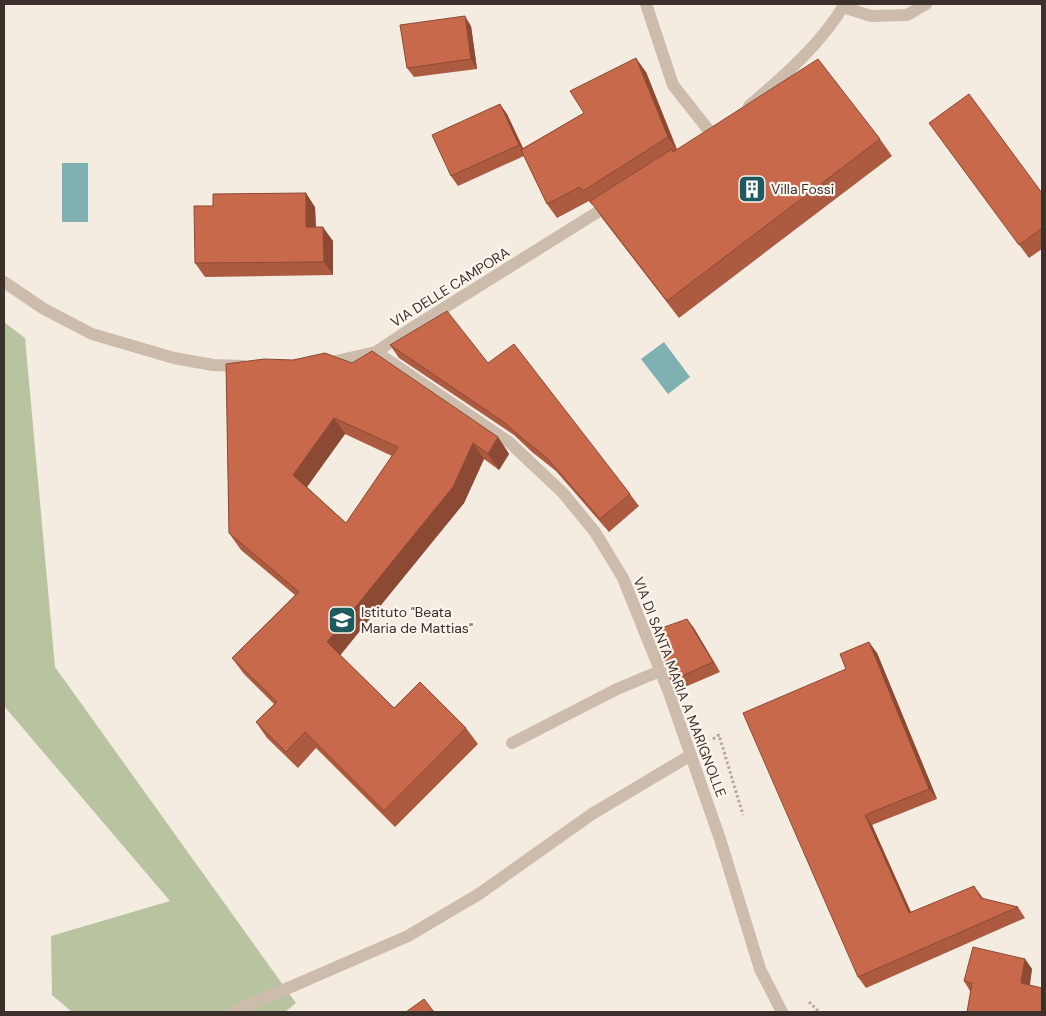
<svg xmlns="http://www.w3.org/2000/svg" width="1046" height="1016" font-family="'DM Sans',sans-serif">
<rect width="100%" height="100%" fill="#f4ebe1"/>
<path fill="#b8c4a0" d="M 4,322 L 25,338 L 55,667 L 296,1003 L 285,1012 L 72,1012 L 52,995 L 51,936 L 170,901 L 4,706 Z"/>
<path fill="#7fb0b2" d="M 62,163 L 88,163 L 88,222 L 62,222 Z
M 664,342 L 690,377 L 668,394 L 641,359 Z"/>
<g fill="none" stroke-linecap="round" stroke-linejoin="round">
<path stroke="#b9a596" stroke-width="3" stroke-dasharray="2.5 2.5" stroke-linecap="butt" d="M 713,739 L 719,735 L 743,815
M 809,1002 L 819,1012"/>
<path stroke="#cdbbac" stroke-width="12" d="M 646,4 L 673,85 L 714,137
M 843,7 L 871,16 L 907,15 L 926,4
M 512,743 L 617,689 L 660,671
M 233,1012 L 408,936 L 479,894 L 592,814 L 691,755"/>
<path stroke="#cdbbac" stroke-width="12" d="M 749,106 C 785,75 820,45 845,4
M 4,282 L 44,309 L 92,334 L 174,358 L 213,365 L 243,366
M 376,352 L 509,442 L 563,493 L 595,532 L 623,578 L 668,690 L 720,839 L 760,969 L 782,1012
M 327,363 L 376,352 L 412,328 L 612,203"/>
</g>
<path fill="#ac5a40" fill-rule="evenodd" d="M 471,26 L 477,69 L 414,77 L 407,68 Z
M 646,72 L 677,149 L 880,139 L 892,156 L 679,318 L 602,218 L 593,204 L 592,205 L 589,201 L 557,218 L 547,204 L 524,156 L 458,186 L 451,176 L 507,114 L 523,148 L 584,113 Z
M 939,136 L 1042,193 L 1042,249 L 1029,258 Z
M 315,207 L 316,227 L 333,241 L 333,275 L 205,277 L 195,263 Z
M 390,345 L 488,363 L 630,494 L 639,506 L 609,532 L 556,471 L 532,452 L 514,435 L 399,358 Z
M 226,364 L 498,437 L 509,454 L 499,470 L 484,459 L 464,503 L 340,655 L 394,708 L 466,728 L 478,744 L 395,827 L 316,748 L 298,768 L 267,738 L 256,722 L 274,704 L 244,674 L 232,658 L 295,595 L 241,550 L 229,533 ZM 345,434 L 392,456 L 346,523 L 307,487 Z
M 687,619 L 720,672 L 678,690 L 671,681 Z
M 877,653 L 937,799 L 872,825 L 911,912 L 982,897 L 983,899 L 1018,907 L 1025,918 L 866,988 L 858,977 L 846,669 Z
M 1025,959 L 1032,969 L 1030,985 L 970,991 L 964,981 Z"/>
<path fill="#8c4a34" d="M 465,16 L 471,26 L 477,69 L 471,59 Z
M 636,58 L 646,72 L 677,151 L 668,137 Z
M 500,104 L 507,114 L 526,155 L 519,145 Z
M 306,193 L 315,207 L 316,241 L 306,227 Z
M 323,227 L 333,241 L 333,275 L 324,262 Z
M 334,418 L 345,434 L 304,491 L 293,475 Z
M 498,437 L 509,454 L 499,470 L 488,454 Z
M 473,443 L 484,459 L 464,503 L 338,658 L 327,642 Z
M 687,619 L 694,628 L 720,672 L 713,662 Z
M 869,642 L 877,653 L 937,799 L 929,789 Z
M 865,815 L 872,825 L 916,924 L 909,913 Z
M 974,886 L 982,897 L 988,909 L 981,898 Z
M 1025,959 L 1032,969 L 1028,992 L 1021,983 Z"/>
<path fill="#c8694b" stroke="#8c4a34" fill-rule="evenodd" d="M 465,16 L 471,59 L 407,68 L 400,25 Z
M 636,58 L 668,137 L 583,191 L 580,187 L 547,204 L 521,150 L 584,113 L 570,91 Z
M 818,59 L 880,139 L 667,301 L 590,201 L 672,149 L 673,152 Z
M 969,94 L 1042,193 L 1042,228 L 1019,245 L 929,123 Z
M 500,104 L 519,145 L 451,176 L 432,135 Z
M 306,193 L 306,227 L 323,227 L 324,262 L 195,263 L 194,206 L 213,206 L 213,194 Z
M 447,311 L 488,363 L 514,344 L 630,494 L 600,519 L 547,458 L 523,439 L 505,423 L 390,345 Z
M 372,351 L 498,437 L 488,454 L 473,443 L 453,487 L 327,642 L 394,708 L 420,682 L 466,728 L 384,811 L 305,732 L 286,752 L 256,722 L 277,702 L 232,658 L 299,592 L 229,533 L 226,364 L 264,359 L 293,360 L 325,353 L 352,363 ZM 334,418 L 398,447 L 346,523 L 293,475 Z
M 687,619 L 713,662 L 671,681 L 656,630 Z
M 869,642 L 929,789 L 865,815 L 909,913 L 974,886 L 981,898 L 1018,907 L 858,977 L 743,713 L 846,669 L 840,654 Z
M 973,947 L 1025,959 L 1021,983 L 1042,988 L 1042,1012 L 967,1012 L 972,983 L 964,981 Z
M 424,999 L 434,1012 L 406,1012 Z"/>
<defs>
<g id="building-square" transform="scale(1.4375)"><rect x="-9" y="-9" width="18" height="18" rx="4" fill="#1f5a5e" stroke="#fbf5ee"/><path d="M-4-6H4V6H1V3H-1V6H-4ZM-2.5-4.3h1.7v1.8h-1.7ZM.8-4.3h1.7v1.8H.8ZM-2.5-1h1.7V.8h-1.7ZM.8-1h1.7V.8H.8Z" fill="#fff"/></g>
<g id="school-square" transform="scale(1.4375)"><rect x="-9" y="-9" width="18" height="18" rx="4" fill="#1f5a5e" stroke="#fbf5ee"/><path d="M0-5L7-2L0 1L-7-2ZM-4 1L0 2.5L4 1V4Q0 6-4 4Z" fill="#fff"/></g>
</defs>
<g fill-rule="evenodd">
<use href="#building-square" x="752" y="189"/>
<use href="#school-square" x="342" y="620"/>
</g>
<g text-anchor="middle" stroke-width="4.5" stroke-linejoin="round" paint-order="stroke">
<g font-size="14" fill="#3b302b" stroke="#fbf5ee" text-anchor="start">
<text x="771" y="194">Villa Fossi</text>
<text x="361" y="617">Istituto "Beata<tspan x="361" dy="16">Maria de Mattias"</tspan></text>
</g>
<g font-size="14" fill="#3b302b" stroke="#fbf5ee">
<text transform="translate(450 287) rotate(-32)" y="5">VIA DELLE CAMPORA</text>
<text transform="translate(680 687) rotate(69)" y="5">VIA DI SANTA MARIA A MARIGNOLLE</text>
</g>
</g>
<rect width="1046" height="1016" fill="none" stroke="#3b302b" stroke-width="10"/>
</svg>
